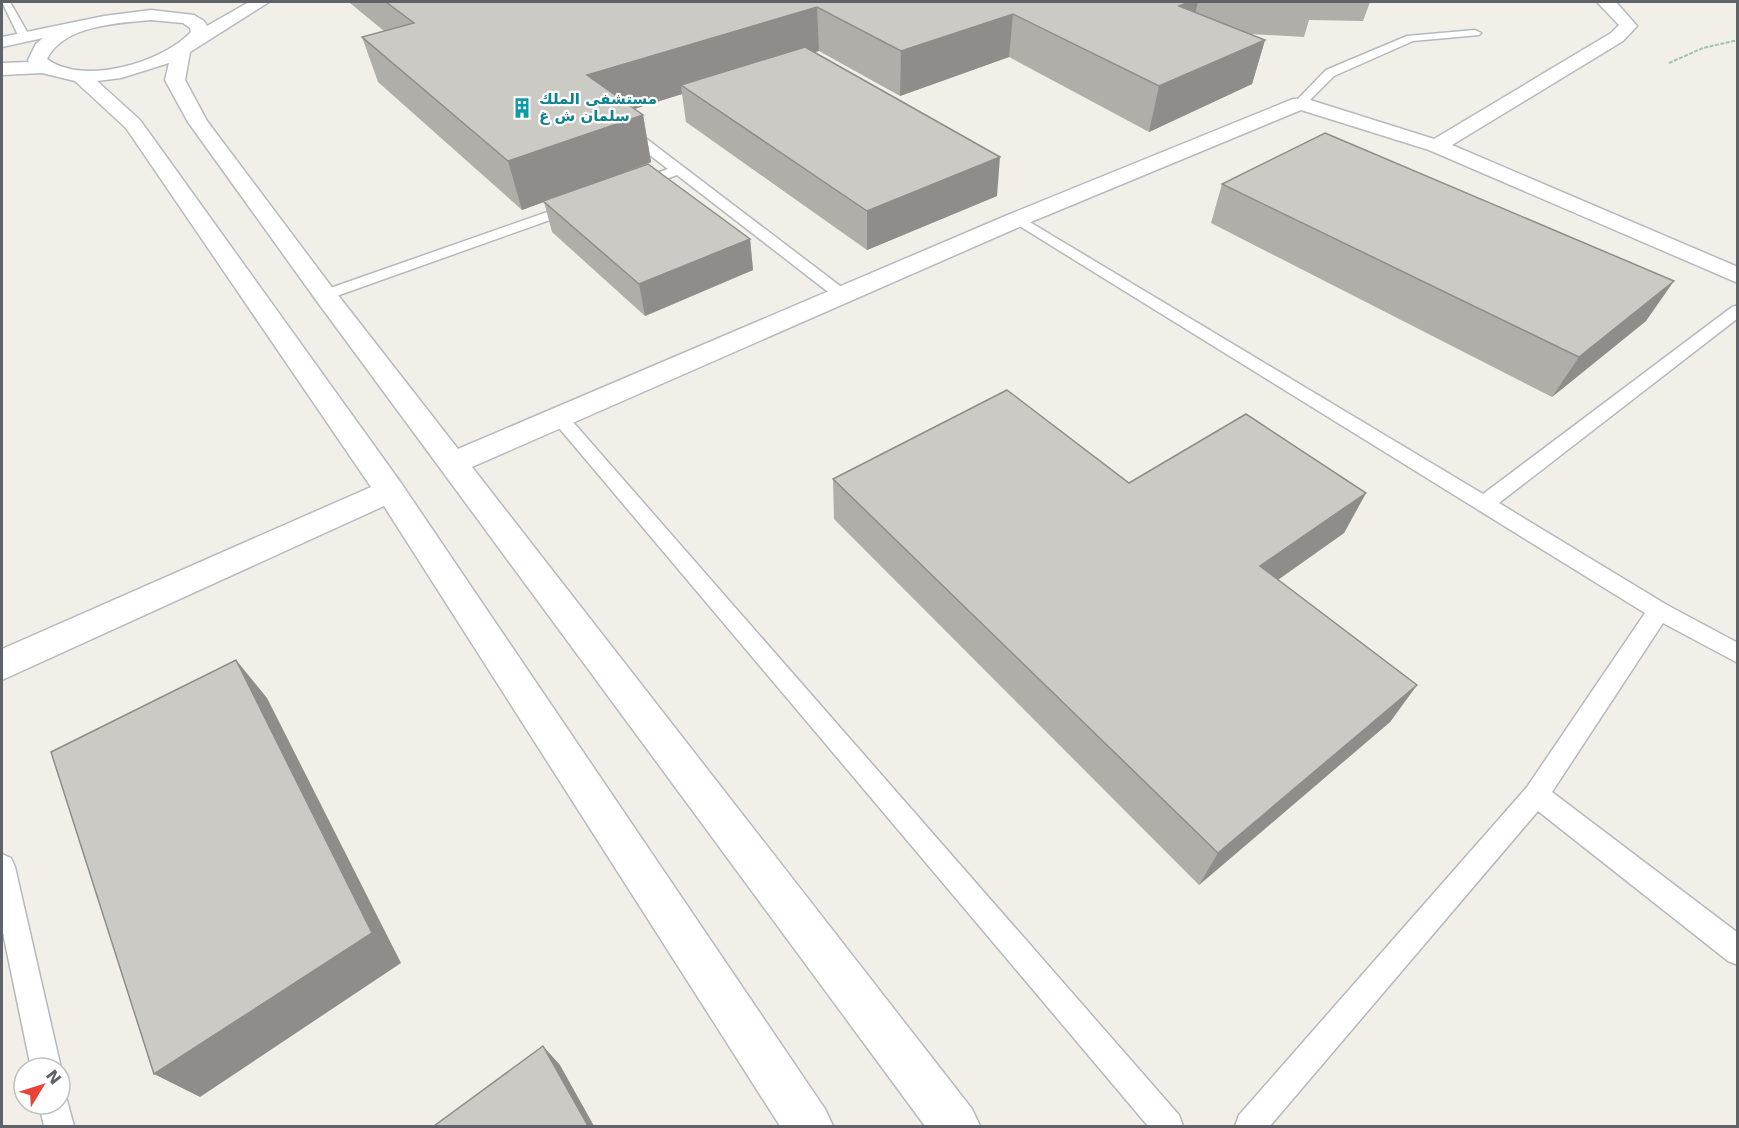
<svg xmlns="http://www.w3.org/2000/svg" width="1739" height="1128" font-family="'DejaVu Sans','Noto Naskh Arabic',sans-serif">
<rect width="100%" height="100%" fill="#f1efe8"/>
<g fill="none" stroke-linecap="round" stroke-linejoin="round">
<g stroke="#b5b8bc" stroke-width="3">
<path id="lane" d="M 2,2 L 10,2 L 30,37 L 28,39 L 20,39 Z
M 1475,30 L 1481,33 L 1479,35 L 1413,41 L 1334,76 L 1304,106 L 1296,106 L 1294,103 L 1326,70 L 1407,36 Z
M 626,126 L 631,127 L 848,292 L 850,295 L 848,298 L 836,298 L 677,175 L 642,188 L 632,188 L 630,185 L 632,182 L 668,169 L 621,133 L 619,130 L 621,127 Z
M 573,203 L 578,204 L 580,207 L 578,210 L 331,298 L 325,300 L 317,295 L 319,292 Z
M 1018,215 L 1483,494 L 1732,307 L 1738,305 L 1738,318 L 1499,503 L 1667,605 L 1738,643 L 1738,663 L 1663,623 L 1552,792 L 1738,933 L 1738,965 L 1728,961 L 1538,811 L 1270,1126 L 1235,1126 L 1239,1115 L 1527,787 L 1645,613 L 1013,222 L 1011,219 Z
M 560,412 L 566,414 L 1179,1115 L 1183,1126 L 1148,1126 L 554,422 L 551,418 L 554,414 Z
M 2,854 L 11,858 L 15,867 L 61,1068 L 60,1071 L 60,1068 L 31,1068 L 2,928 Z
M 60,1091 L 65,1093 L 74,1126 L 44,1126 L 39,1104 L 60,1104 Z"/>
</g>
<g stroke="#b6babf" stroke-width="3">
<path id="secondary" d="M 249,2 L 269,2 L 190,52 L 185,80 L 207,121 L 334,290 L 458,449 L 1010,214 L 1293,99 L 1307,99 L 1434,139 L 1611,33 L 1619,25 L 1597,2 L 1616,2 L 1637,26 L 1623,41 L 1452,145 L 1738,267 L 1738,283 L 1429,150 L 1301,110 L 1026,224 L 472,467 L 972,1109 L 980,1126 L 925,1126 L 316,300 L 188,122 L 165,80 L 169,63 L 121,78 L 97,81 L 140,120 L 401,483 L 825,1109 L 833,1126 L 780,1126 L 384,506 L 2,680 L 2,649 L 371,487 L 126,128 L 75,81 L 42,73 L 2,75 L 2,63 L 29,62 L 28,60 L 36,44 L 43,38 L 2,47 L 2,37 L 104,16 L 151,10 L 194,15 L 204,21 L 207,26 ZM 151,20 L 183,23 L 190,28 L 191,32 C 162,63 83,86 47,59 C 63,25 119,23 151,20 Z"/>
</g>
<path stroke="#9cc7a9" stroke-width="2" stroke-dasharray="4 1.5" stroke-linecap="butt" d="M 1669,63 L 1703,48 L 1738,40"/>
<use href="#lane" fill="#fff" fill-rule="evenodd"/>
<use href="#secondary" fill="#fff" fill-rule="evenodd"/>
</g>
<path fill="#afaea9" d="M 350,3 L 350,2 L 1370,2 L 1363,21 L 1309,20 L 1304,37 L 1250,34 L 1265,40 L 1252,84 L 1149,132 L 1009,57 L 900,96 L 819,51 L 814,52 L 997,196 L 867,250 L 686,122 L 682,94 L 634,109 L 643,115 L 651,162 L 627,171 L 750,239 L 753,270 L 645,316 L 552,232 L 544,202 L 522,210 L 378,82 L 362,37 L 384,31 Z
M 1222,184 L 1646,321 L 1552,397 L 1211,223 Z
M 833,479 L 1129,483 L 1366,493 L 1344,533 L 1278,580 L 1417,685 L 1390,722 L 1199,885 L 834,519 Z"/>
<path fill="#8f8d8a" d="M 1189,2 L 1198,2 L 1189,41 L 1179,6 Z
M 817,7 L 819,51 L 690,91 L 681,85 L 682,94 L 596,121 L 587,75 Z
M 1013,14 L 1009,57 L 900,96 L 901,51 Z
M 1265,40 L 1252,84 L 1149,132 L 1159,86 Z
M 643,115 L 651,162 L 522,210 L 508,161 Z
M 1000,157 L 997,196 L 867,250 L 867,211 Z
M 750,239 L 753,270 L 645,316 L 639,284 Z
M 1674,281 L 1646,321 L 1552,397 L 1579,357 Z
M 1366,493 L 1344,533 L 1242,605 L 1260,566 Z
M 236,660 L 267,698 L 401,963 L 200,1097 L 154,1074 Z
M 1417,685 L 1390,722 L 1199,885 L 1218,853 Z
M 543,1046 L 560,1065 L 594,1126 L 588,1126 Z"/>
<path fill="#cccac5" stroke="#8f8d8a" stroke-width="1.5" d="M 386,2 L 1189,2 L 1179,6 L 1265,40 L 1159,86 L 1013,14 L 901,51 L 817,7 L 587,75 L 643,115 L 508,161 L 362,37 L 414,23 Z
M 805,47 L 1000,157 L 867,211 L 681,85 Z
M 1325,133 L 1674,281 L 1579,357 L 1222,184 Z
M 648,164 L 750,239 L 639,284 L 543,201 Z
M 1007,390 L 1129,483 L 1246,414 L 1366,493 L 1260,566 L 1417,685 L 1218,853 L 833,479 Z
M 236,660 L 372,933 L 154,1074 L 51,752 Z
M 543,1046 L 588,1126 L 434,1126 Z"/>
<defs>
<g id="building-bare" transform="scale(1.62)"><path d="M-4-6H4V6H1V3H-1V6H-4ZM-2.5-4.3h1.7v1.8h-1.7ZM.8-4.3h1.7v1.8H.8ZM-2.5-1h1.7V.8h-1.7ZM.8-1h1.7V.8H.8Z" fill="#0f9aa8" stroke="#fff" stroke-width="2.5" paint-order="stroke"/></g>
</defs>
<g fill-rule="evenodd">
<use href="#building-bare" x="522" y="108"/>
</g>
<g text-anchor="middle" stroke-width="4.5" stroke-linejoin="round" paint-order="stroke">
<g font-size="15" font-weight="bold" fill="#0d838f" stroke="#fff" text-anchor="start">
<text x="539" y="104">مستشفى الملك<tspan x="539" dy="17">سلمان ش غ</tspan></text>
</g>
</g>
<rect width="1739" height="1128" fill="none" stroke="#5f6368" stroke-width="6"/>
<g transform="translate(42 1086) rotate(52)"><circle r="28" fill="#ffffff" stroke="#bfc1c3" stroke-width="1.5"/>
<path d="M0-4.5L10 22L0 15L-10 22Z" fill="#ea4335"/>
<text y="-9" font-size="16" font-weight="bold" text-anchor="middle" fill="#5f6368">N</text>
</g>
</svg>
